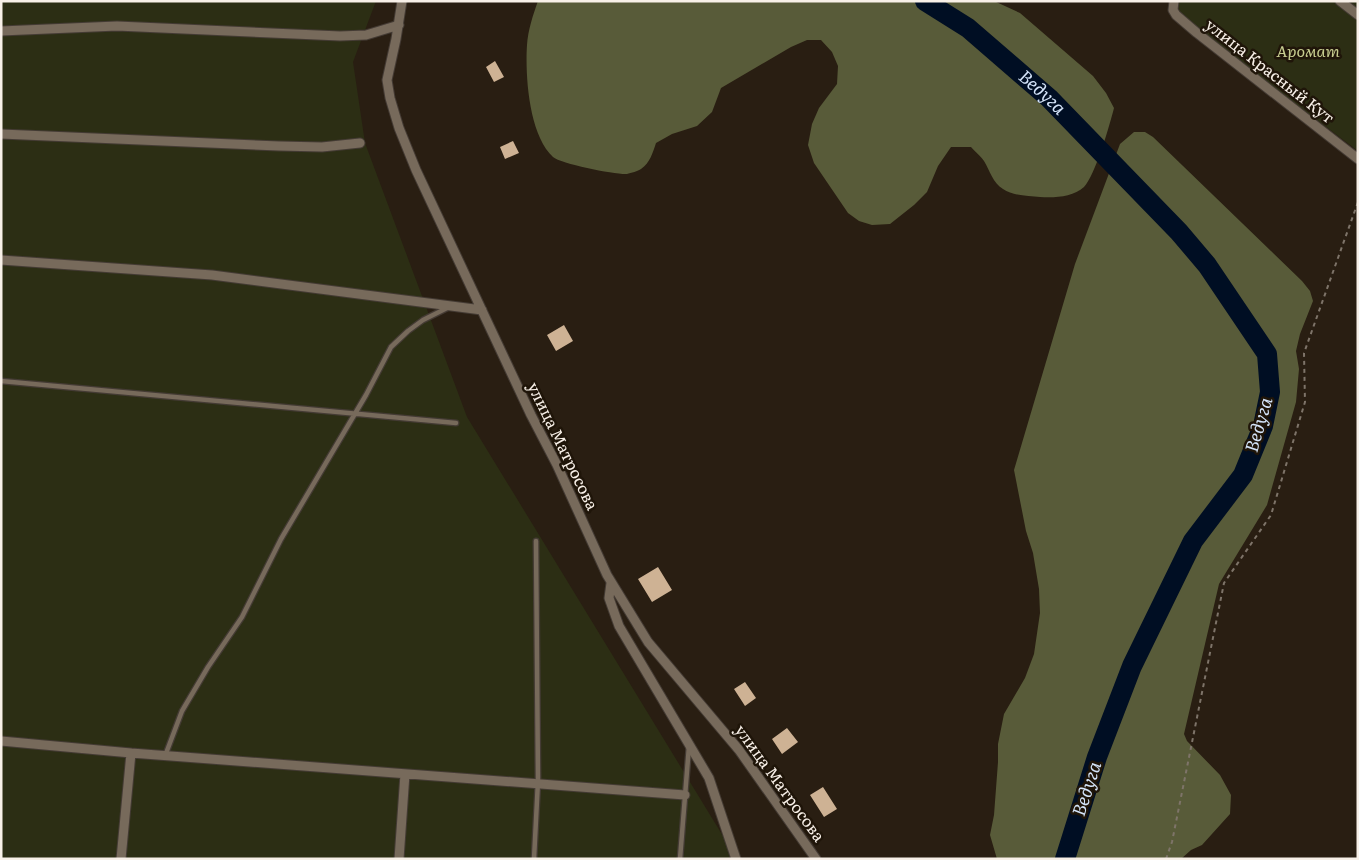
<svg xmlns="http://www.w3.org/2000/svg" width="1359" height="860" font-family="Literata,serif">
<rect width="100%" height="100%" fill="#291e12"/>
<path fill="#2c2e14" d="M 1,1 L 376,1 L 353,62 L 365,143 L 467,417 L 737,859 L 1,859 Z
M 1177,1 L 1358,1 L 1358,151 L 1174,12 Z"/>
<path fill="#585b39" d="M 538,1 L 994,1 L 1020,13 L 1093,76 L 1106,93 L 1114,108 C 1110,124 1095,176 1084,187 C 1073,197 1055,198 1040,197 C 1029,196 1013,196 1003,189 C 993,183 990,171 984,161 C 981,156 975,152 971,147 L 951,147 L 938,166 L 927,192 L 914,205 L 890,224 L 872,225 L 859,221 L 848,213 L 814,163 L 808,145 L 812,124 L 819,108 L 837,84 L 838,66 L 832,52 L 821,40 L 807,40 L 791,47 L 721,88 L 712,112 L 697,126 L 672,134 L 656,143 C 653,152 650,163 641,169 C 638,171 631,173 627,174 C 617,175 561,164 553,157 C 529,135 525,76 527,45 C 528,30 533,15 538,1 Z
M 1134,132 L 1145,132 L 1153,137 L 1302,281 L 1310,291 L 1313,301 L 1300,334 L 1296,351 L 1299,369 L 1296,402 L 1267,505 L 1219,584 L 1184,734 L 1187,741 L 1220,775 L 1231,795 L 1230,814 L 1202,845 L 1191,850 L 1181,859 L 997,859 L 990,835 L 994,815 L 998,762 L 998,744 L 1004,714 L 1025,678 L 1034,654 L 1040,613 L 1039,589 L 1033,553 L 1026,531 L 1014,470 L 1075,264 L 1120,144 Z"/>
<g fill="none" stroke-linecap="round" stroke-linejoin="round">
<path stroke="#000e23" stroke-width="20" id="s1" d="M 925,1 L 968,28 L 1049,98 L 1179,232 L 1207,265 L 1267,354 L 1270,392 L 1263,426 L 1243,475 L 1193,541 L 1132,666 L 1097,757 L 1065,859"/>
</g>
<path fill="#ceb294" d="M 495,61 L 504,77 L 494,82 L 486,67 Z
M 513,141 L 519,153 L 505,159 L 500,147 Z
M 564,325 L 573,341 L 556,351 L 547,335 Z
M 658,567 L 672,590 L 652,602 L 638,579 Z
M 745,682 L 756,698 L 745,706 L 734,689 Z
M 787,728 L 798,742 L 782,754 L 772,739 Z
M 823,787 L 837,809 L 824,817 L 810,795 Z"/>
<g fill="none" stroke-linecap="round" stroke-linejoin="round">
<g stroke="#443b34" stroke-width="7">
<path id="lane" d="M 1,381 L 456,423
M 165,756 L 182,711 L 208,667 L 242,617 L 281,539 L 366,395 L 391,347 L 408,331 L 423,320 L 447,308
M 534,859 L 538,781 L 536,541
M 680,859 L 689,746"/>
</g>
<g stroke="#443b34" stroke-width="11">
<path id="street" d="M 402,1 L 396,39 L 387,80 L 390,98 L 399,128 L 416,170 L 531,415 L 557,465 L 607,575 L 648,642 L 739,750 L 816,859
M 1174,1 L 1173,10 L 1176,15 L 1197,33 L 1358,159
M 1340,1 L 1358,15
M 1,31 L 117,26 L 340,36 L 366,35 L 399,25
M 1,134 L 279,146 L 322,147 L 360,143
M 1,260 L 212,275 L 482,310
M 611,583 L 609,598 L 619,626 L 709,778 L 736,859
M 1,741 L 131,753 L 685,795
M 121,859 L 131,753
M 399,859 L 405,774"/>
</g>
<path stroke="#7e7469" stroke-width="2" stroke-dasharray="4 4" stroke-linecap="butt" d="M 1166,859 L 1172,842 L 1224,583 L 1271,515 L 1305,402 L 1304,353 L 1358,202"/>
<use href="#lane" stroke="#776a5b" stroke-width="4.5"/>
<use href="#street" stroke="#776a5b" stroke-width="9"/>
</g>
<g text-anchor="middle" stroke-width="5" stroke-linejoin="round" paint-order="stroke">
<g font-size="16" font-style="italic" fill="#c6cc8f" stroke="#1f1509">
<text x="1308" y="57">Аромат</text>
</g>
<g font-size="16" fill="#f8f0e8" stroke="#1f1509">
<text transform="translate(1270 71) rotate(38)" y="6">улица Красный Кут</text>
<text transform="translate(563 446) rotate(64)" y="6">улица Матросова</text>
<text transform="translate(780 783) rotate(54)" y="6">улица Матросова</text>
</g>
<g font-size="18" font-style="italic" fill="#d4e4f9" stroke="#1f1509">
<text dy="6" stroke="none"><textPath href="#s1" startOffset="149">Ведуга</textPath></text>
<text transform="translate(1259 425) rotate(-74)" y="6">Ведуга</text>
<text transform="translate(1087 789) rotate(-72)" y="6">Ведуга</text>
</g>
</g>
<rect width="1359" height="860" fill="none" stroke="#f8f0e8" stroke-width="5"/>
</svg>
